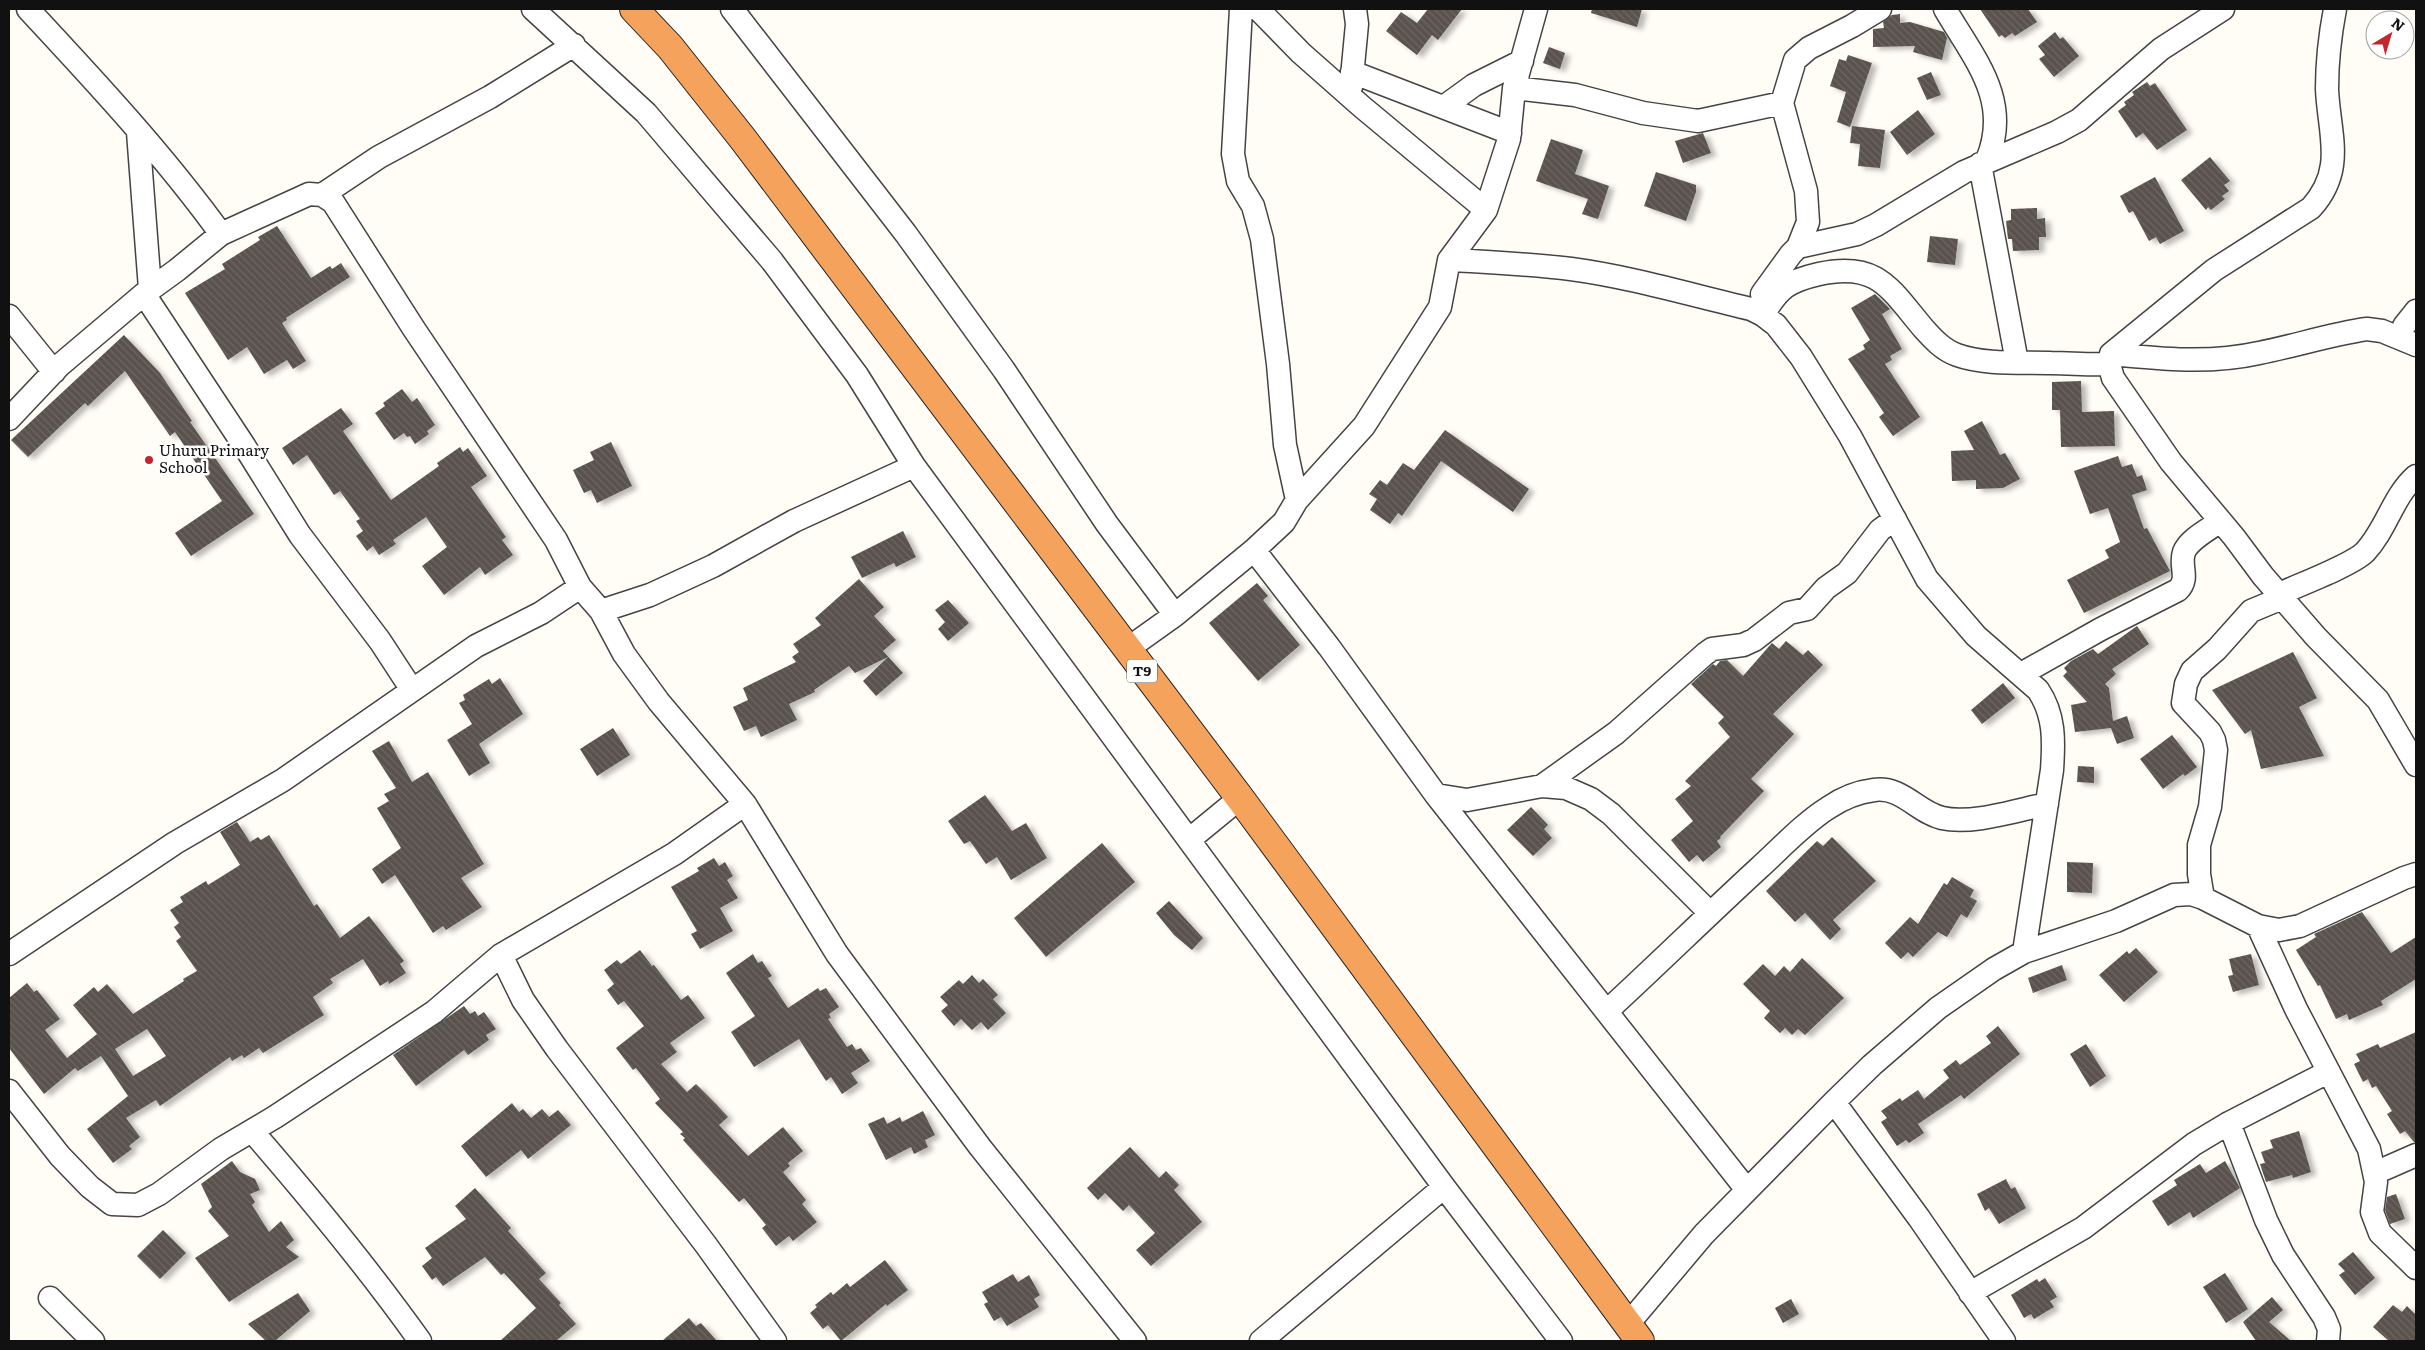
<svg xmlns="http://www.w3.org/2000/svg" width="2425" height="1350" font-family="Literata,serif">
<defs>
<pattern id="building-back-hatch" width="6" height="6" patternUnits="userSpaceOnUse" patternTransform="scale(1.25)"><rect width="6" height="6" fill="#5a524d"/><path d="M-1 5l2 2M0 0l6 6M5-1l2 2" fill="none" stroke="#6d6662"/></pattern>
<filter id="shadow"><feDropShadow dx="5.5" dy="3" stdDeviation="2.5" flood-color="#0004"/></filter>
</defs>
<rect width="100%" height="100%" fill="#fffdf5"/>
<path fill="url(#building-back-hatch)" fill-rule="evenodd" filter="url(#shadow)" d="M 1428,9 L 1462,9 L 1438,40 L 1432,35 L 1417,55 L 1386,31 L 1401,12 L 1417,23 Z
M 1592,9 L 1642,9 L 1637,27 L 1591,13 Z
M 1980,9 L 2028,9 L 2037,22 L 2015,36 L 2012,33 L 2005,38 L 2002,35 L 1999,37 Z
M 1900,14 L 1900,23 L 1910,22 L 1944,32 L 1947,38 L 1942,60 L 1913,52 L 1915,46 L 1873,47 L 1873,29 L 1884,28 L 1883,22 L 1892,15 Z
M 2055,32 L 2060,39 L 2063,37 L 2079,56 L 2054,77 L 2039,59 L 2045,55 L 2038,46 Z
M 1549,47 L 1565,53 L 1560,69 L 1543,63 Z
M 1848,55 L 1872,63 L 1850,127 L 1837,122 L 1846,92 L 1830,86 L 1839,59 L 1846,61 Z
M 1931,72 L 1941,95 L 1927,100 L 1917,78 Z
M 2147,82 L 2150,86 L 2155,83 L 2187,130 L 2157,150 L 2143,133 L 2136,138 L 2118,111 L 2126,105 L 2124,102 L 2134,95 L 2132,92 Z
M 1918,110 L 1935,134 L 1907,155 L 1890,132 Z
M 1852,126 L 1885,130 L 1880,168 L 1858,166 L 1860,144 L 1850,143 Z
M 1703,133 L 1711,153 L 1683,163 L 1675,141 Z
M 1551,139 L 1583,150 L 1575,174 L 1609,186 L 1598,219 L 1582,214 L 1588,199 L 1536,181 Z
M 2210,157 L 2230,181 L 2224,185 L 2229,191 L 2222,196 L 2225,199 L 2211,210 L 2208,207 L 2206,210 L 2181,180 Z
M 1656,172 L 1696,185 L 1696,192 L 1686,221 L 1644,206 Z
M 2155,177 L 2184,231 L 2160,244 L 2156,237 L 2149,241 L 2133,211 L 2129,213 L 2120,196 Z
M 2037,208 L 2037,219 L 2045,218 L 2046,237 L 2039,237 L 2039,250 L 2013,251 L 2012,239 L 2008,239 L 2006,221 L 2011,220 L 2011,209 Z
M 277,226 L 311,278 L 330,266 L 332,269 L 341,263 L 350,277 L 286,318 L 287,320 L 282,323 L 306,361 L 293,369 L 287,360 L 264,374 L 247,347 L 228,360 L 185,293 L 225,269 L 222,264 L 260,240 L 258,237 Z
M 1930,236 L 1958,239 L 1955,265 L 1927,262 Z
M 1875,294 L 1890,309 L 1882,314 L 1902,349 L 1890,356 L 1892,360 L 1885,364 L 1920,417 L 1893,436 L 1879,417 L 1884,413 L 1848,359 L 1865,349 L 1863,345 L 1870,340 L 1851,308 Z
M 124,335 L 160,373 L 192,421 L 190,422 L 254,514 L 191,556 L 175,533 L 222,501 L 175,432 L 170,436 L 125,371 L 88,406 L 85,403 L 28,457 L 11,440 Z
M 2081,381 L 2082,412 L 2114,411 L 2115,446 L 2061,447 L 2060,410 L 2052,410 L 2052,382 Z
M 402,389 L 412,402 L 417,398 L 435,425 L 427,431 L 429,434 L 415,444 L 410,436 L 407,437 L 404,433 L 394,440 L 375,413 L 385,406 L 383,403 Z
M 341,408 L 353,424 L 343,431 L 391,500 L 439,466 L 437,463 L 460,447 L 463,452 L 468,448 L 487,476 L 471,487 L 506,537 L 502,540 L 513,555 L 485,575 L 480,567 L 444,595 L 422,566 L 447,547 L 426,517 L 393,540 L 396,544 L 379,555 L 373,546 L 367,551 L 356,536 L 363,531 L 356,521 L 360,519 L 340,491 L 334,495 L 307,455 L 293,465 L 282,448 Z
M 1982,421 L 2000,455 L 2005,453 L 2020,479 L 2003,488 L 1976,489 L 1976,480 L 1952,481 L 1951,451 L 1974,450 L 1964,431 Z
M 1445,430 L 1529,489 L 1513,512 L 1441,461 L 1402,516 L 1398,513 L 1390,524 L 1370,510 L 1377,499 L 1369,494 L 1380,480 L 1387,485 L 1403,463 L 1414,470 Z
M 611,442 L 632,486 L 597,503 L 591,490 L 584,493 L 573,470 L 594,460 L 590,452 Z
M 2118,456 L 2122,467 L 2132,464 L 2137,477 L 2142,475 L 2147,490 L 2132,495 L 2144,529 L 2147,528 L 2170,571 L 2084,613 L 2067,580 L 2109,558 L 2105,550 L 2120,542 L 2108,508 L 2090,514 L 2074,471 Z
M 903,531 L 916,557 L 896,567 L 894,563 L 862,578 L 851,557 Z
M 859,579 L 884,607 L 874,616 L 896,640 L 883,651 L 903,673 L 876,696 L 863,681 L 888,657 L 855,673 L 849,666 L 814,690 L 815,692 L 789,704 L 797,720 L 761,737 L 756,726 L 744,731 L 733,707 L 748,700 L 743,688 L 796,662 L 792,657 L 799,652 L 793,644 L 821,625 L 815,618 Z
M 1257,583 L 1268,596 L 1263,600 L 1300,645 L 1258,681 L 1209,623 Z
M 948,600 L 969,623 L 948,641 L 938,629 L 945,622 L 935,610 Z
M 2137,626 L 2149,644 L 2112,669 L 2116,674 L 2105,684 L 2109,688 L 2113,721 L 2127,716 L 2134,738 L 2117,744 L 2111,728 L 2075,732 L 2071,705 L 2087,702 L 2063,676 L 2067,672 L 2064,668 L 2071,661 L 2093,649 L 2098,654 Z
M 1786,641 L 1803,655 L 1808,650 L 1823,665 L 1773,714 L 1794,734 L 1751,779 L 1764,791 L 1720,837 L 1721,838 L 1717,841 L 1721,847 L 1703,862 L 1697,855 L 1689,862 L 1671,840 L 1693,821 L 1675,799 L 1691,786 L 1685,781 L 1730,737 L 1718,723 L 1724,717 L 1691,684 L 1713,664 L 1716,666 L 1720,661 L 1727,660 L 1743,676 L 1771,644 L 1772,643 L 1779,649 Z
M 2293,652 L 2317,698 L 2299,707 L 2324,756 L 2261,769 L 2251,730 L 2245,734 L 2212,690 Z
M 500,678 L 523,714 L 479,744 L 490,763 L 469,776 L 447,740 L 472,724 L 459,703 L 465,700 L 463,695 L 489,679 L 492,684 Z
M 2003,683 L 2015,698 L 1982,724 L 1971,710 Z
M 613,728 L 630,755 L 597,776 L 580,749 Z
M 2172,735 L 2197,767 L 2185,776 L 2183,774 L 2163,789 L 2140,759 Z
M 389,741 L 412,782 L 428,772 L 484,864 L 461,878 L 482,907 L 446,930 L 443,926 L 433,933 L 395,875 L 382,884 L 372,869 L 401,848 L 377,808 L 389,801 L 384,794 L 396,788 L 372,751 Z
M 2078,766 L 2094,767 L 2094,783 L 2077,782 Z
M 985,795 L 1012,831 L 1026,823 L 1047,858 L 1011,880 L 997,857 L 986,864 L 970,841 L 964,844 L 948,821 Z
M 1531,807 L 1548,825 L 1544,829 L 1552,838 L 1533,856 L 1507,830 Z
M 237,822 L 250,842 L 258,837 L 261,840 L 269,835 L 314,906 L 317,904 L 340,938 L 369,916 L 404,961 L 400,964 L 406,973 L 389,984 L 388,981 L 380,986 L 363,959 L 330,979 L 333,983 L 313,997 L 324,1015 L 263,1053 L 259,1048 L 244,1058 L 242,1055 L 232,1061 L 230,1057 L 160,1106 L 156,1100 L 126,1118 L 140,1137 L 129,1146 L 132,1149 L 113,1163 L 87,1129 L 128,1096 L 101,1056 L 78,1071 L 75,1068 L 44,1094 L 9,1048 L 9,998 L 27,983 L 34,992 L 37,990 L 60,1019 L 45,1030 L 67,1058 L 97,1034 L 73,1005 L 94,987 L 98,992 L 107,984 L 133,1014 L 184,981 L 183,979 L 197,971 L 176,941 L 181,937 L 174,927 L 179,923 L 170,910 L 183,902 L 180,897 L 206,881 L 208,885 L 240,865 L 220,832 ZM 147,1029 L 166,1056 L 133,1076 L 115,1049 Z
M 1832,837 L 1876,881 L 1833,920 L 1841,929 L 1830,940 L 1805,913 L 1795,922 L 1766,891 L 1817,841 L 1823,846 Z
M 1102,843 L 1135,882 L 1046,957 L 1014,918 Z
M 714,858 L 719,866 L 725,862 L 733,876 L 727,880 L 738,898 L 720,908 L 733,931 L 700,949 L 691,934 L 697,931 L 671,887 L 699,871 L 697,868 Z
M 2067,862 L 2093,863 L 2092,893 L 2067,892 Z
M 1952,877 L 1974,890 L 1970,897 L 1977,901 L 1967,918 L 1961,914 L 1947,937 L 1938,932 L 1913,957 L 1908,952 L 1901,959 L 1885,943 L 1910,917 L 1918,924 L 1944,883 L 1947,885 Z
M 1169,901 L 1203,938 L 1192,950 L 1174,935 L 1156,913 Z
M 2362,912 L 2391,953 L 2416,937 L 2416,979 L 2381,1001 L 2383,1005 L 2349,1020 L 2347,1014 L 2336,1019 L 2320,985 L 2318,986 L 2296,950 L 2316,937 L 2314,934 Z
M 2136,948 L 2158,972 L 2124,1002 L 2099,975 L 2127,951 L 2129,954 Z
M 640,950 L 652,966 L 654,965 L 681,1000 L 688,995 L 705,1018 L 670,1043 L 677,1052 L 661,1064 L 687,1092 L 696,1084 L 717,1105 L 728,1117 L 719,1125 L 748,1156 L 783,1127 L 803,1151 L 788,1163 L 790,1166 L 783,1172 L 806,1200 L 802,1204 L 817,1222 L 793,1241 L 789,1236 L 776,1246 L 762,1228 L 766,1225 L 744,1198 L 739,1202 L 683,1140 L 685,1138 L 680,1134 L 683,1132 L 655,1103 L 660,1099 L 636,1068 L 633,1070 L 616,1048 L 644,1026 L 624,1001 L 618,1005 L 607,990 L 614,984 L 604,970 L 617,960 L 621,964 Z
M 753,954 L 758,963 L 762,961 L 772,976 L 768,978 L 788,1008 L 818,988 L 820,991 L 826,988 L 839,1007 L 829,1014 L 831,1018 L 828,1019 L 847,1047 L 852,1044 L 856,1050 L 861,1048 L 870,1061 L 851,1073 L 858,1083 L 842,1094 L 831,1077 L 826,1081 L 799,1039 L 754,1067 L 731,1032 L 755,1016 L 726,973 Z
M 2251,954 L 2259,985 L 2233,992 L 2228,976 L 2233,975 L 2229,959 Z
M 1802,958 L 1844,998 L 1805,1035 L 1798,1029 L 1792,1035 L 1785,1028 L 1780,1033 L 1764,1018 L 1770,1011 L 1743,984 L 1763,964 L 1775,976 L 1784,966 L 1790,972 Z
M 2062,965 L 2067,980 L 2033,993 L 2028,978 Z
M 972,975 L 979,983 L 983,979 L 998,995 L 993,999 L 1006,1013 L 988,1030 L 981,1022 L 972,1030 L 961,1019 L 954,1026 L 941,1011 L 948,1005 L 940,997 L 959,980 L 963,984 Z
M 464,1006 L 470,1014 L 475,1011 L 478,1016 L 484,1012 L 496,1029 L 486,1035 L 489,1040 L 468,1055 L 464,1050 L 416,1086 L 393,1055 Z
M 1998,1026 L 2020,1054 L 1964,1099 L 1961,1095 L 1918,1124 L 1924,1133 L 1909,1143 L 1906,1140 L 1897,1146 L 1881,1122 L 1887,1118 L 1881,1111 L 1900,1098 L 1902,1101 L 1918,1090 L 1924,1099 L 1949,1078 L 1943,1070 L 1956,1060 L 1960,1065 L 1991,1043 L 1986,1036 Z
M 2416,1032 L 2416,1142 L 2414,1142 L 2405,1131 L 2400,1134 L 2387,1114 L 2392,1111 L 2376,1086 L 2372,1088 L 2368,1079 L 2363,1082 L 2354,1064 L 2360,1061 L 2356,1054 L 2378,1044 L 2380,1048 Z
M 2086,1044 L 2106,1076 L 2090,1087 L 2070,1054 Z
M 512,1103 L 519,1112 L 523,1109 L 531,1118 L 542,1109 L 549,1117 L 558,1110 L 571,1125 L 528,1159 L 521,1150 L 486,1177 L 461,1146 Z
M 923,1111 L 935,1135 L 925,1140 L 928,1147 L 914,1154 L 911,1147 L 886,1160 L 868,1124 L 884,1117 L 887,1124 L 900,1117 L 902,1122 Z
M 2299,1131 L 2311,1172 L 2293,1178 L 2292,1175 L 2266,1182 L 2260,1164 L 2265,1163 L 2261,1152 L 2273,1148 L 2270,1140 Z
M 1130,1147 L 1159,1178 L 1166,1171 L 1179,1185 L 1174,1190 L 1202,1222 L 1151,1266 L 1136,1250 L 1155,1233 L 1129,1205 L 1123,1211 L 1105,1193 L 1098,1200 L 1087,1188 Z
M 232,1161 L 240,1172 L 255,1179 L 260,1190 L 250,1194 L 255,1202 L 252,1205 L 269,1232 L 281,1221 L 294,1240 L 286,1247 L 299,1257 L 229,1302 L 195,1258 L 229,1236 L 208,1211 L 212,1207 L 201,1184 Z
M 2225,1161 L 2240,1188 L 2193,1218 L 2190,1212 L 2168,1226 L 2152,1201 L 2177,1185 L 2174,1180 L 2200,1164 L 2206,1173 Z
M 2006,1179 L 2011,1189 L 2015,1187 L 2026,1208 L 1999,1224 L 1989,1208 L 1985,1211 L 1977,1194 Z
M 475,1188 L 511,1228 L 508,1231 L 546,1273 L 539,1279 L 561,1303 L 559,1305 L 576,1324 L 556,1341 L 500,1341 L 536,1308 L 504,1273 L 501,1275 L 485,1257 L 443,1286 L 436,1277 L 432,1280 L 422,1266 L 432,1258 L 425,1248 L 466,1219 L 455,1206 Z
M 2396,1194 L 2405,1219 L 2390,1224 L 2385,1210 L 2387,1197 Z
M 163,1230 L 186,1253 L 160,1279 L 137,1256 Z
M 2353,1252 L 2375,1278 L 2355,1295 L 2339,1275 L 2345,1271 L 2338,1264 Z
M 885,1260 L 908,1290 L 887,1306 L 886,1304 L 841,1341 L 828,1325 L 823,1329 L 810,1313 L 817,1307 L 815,1305 L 831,1292 L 833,1295 L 847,1283 L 850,1287 Z
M 2225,1273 L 2248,1309 L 2226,1323 L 2203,1287 Z
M 1013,1274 L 1018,1282 L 1029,1275 L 1040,1295 L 1034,1299 L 1039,1307 L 1007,1326 L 1001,1317 L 994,1321 L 984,1304 L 988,1302 L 982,1292 Z
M 2045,1278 L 2057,1297 L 2050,1301 L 2054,1307 L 2034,1319 L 2031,1314 L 2024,1318 L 2011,1295 L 2037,1279 L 2039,1282 Z
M 298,1293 L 310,1311 L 275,1341 L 266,1341 L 248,1324 Z
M 2272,1297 L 2283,1310 L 2269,1322 L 2291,1341 L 2256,1341 L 2243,1322 Z
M 1791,1299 L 1799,1314 L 1783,1323 L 1775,1308 Z
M 2393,1305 L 2402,1312 L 2407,1306 L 2416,1315 L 2416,1341 L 2389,1341 L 2373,1327 Z
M 689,1318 L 696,1326 L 701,1323 L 717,1341 L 662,1341 Z"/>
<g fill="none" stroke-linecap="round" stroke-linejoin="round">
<g stroke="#444" stroke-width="25">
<path id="street" d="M 28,9 C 95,81 163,154 221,234
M 533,9 L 646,113 L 772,261 L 857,375 L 914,466 L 1444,1187 L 1561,1341
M 732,9 L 906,234 L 1004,370 L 1107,524 L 1175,615
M 1241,9 L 1233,154 L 1238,181 L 1253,206 L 1262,239 L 1278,364 L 1285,445 L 1297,500
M 1258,9 L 1301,53 L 1361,106 L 1486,210
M 1945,9 C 1974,59 2012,100 1987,160
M 2335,9 C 2330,35 2327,62 2327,89 C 2329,135 2346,169 2311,208 L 2214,270 L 2111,354 L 2109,364 L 2113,378 L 2171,462 L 2234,537 L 2263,576 L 2316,637 L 2378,700 L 2416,765
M 1352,72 L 1510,133
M 1351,87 L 1357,24 L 1355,9
M 1514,88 L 1575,95 L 1643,113 L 1698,121 L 1782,103
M 1445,106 L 1474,85 L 1522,61
M 138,132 L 150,289
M 1980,164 L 2017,362
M 322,195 L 379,157 L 490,97 L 574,45
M 1798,247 L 1857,234 L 1876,225 L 1964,172 L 2057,132 L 2079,120 L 2161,49 L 2223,9
M 1449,260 C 1490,262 1531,264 1571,269 C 1631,277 1691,295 1751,309 L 1763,315 L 1776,325 L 1801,357 L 1850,436 L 1927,579 L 1976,636 L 2038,690 C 2055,715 2054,741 2052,770 L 2024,952
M 144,294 L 245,447 L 300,535 L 380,641 L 412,690
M 1762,294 L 1791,254 L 1798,247 L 1808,222 L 1806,191 L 1782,103 L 1795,60 L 1809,48 L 1852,26 L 1880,9
M 1763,315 C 1779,288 1788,281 1819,274 C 1878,261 1890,289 1924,329 C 1933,339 1943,350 1957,355 C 1985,365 2021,362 2051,363 C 2071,363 2089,365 2109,364
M 9,316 L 54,372
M 2404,326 L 2416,311
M 2111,354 C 2161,359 2210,364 2259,353 C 2295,346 2331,334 2367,329 L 2382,331 L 2416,345
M 9,419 L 60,365 L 144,294 L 177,270 L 221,234 L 309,194 L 322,195 L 333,202 L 414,329 L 556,540 L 580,587 L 601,611 L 624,654 L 659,702 L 745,804 L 837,954 L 980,1147 L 1135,1341
M 1254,550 L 1329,647 L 1436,795 L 1747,1190
M 2279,594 C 2299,585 2352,565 2365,552 C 2386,530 2393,496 2416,476
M 601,611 L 650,595 L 713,566 L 794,521 L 914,466
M 1126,650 L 1175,615 L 1254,550 L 1284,522 L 1297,500 L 1364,426 L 1440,307 L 1449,260 L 1486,210 L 1509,139 L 1514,88 L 1536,9
M 2021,674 L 2101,629 L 2178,590 C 2190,578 2179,566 2184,552 C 2189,539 2210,529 2220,521
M 1542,786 L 1616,733 L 1705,654 L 1712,649 L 1743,645 L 1754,640 L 1789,613 L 1807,609 L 1826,588 L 1847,573 L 1880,530 L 1895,519
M 1436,795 L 1467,800 L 1542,786 L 1566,788 L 1591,799 L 1611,814 L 1710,913
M 1190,839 L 1240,798
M 2203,898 L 2199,874 L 2199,845 L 2210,807 L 2216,750 L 2214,740 L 2210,732 L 2183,703 L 2186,684 L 2192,671 L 2217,649 L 2251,611 L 2282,598
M 2258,926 L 2296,1009 L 2369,1149 L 2376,1182 L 2372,1212 L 2380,1233 L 2416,1268
M 9,954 L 175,843 L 283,780 L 476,646 L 541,613 L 580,587
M 501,955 L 523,1000 L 557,1049 L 706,1245 L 775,1341
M 1607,1011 C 1658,964 1708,915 1759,868 C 1780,849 1804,823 1828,808 C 1841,799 1858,792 1874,790 C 1902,786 1917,812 1942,818 C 1972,825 2017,810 2047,804
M 9,1091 L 60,1156 L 90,1187 L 112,1204 L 138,1205 L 159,1194 L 221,1149 L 275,1117 L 434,1012 L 501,955 L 674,854 L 745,804
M 1834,1102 L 1919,1218 L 2004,1341
M 2229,1123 L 2266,1220 L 2283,1255 L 2324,1317 L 2329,1329 L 2328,1341
M 252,1131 C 311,1199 368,1268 420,1341
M 2375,1173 L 2416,1155
M 1970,1293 L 2083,1228 L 2194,1144 L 2229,1123 L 2328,1072
M 50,1298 L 93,1341
M 1628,1324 L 1704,1234 L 1834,1102 L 1872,1065 L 1938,1008 L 1994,969 L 2024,952 L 2116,921 L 2174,895 L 2191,894 L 2203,898 L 2258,926 L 2279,930 L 2300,926 L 2404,878 L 2416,874
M 1261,1341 L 1444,1187"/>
</g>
<g stroke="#222" stroke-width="30">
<path id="highway" d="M 634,9 L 670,47 L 743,139 L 1240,798 L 1640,1341"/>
</g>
<use href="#street" stroke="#fff" stroke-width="22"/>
<use href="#highway" stroke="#f5a25d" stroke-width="28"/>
</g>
<circle fill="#c4262e" stroke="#fff" stroke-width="2" cx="149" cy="460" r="5"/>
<g text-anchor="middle" stroke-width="5" stroke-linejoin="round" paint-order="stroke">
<rect fill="#fff" stroke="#585858" stroke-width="1" x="1127" y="659.5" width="30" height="23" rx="4"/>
<g font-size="14" font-weight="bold" fill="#111">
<text x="1142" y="676">T9</text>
</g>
<g font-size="15" fill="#111" stroke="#fff" text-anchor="start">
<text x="159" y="456">Uhuru Primary<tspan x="159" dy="17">School</tspan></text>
</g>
</g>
<rect width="2425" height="1350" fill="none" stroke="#111111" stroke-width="20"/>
<g transform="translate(2390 35) rotate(38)"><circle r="24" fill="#ffffff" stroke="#a0a0a0"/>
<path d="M0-4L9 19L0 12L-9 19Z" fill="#c4262e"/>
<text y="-8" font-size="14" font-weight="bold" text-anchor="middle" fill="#111111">N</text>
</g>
</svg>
